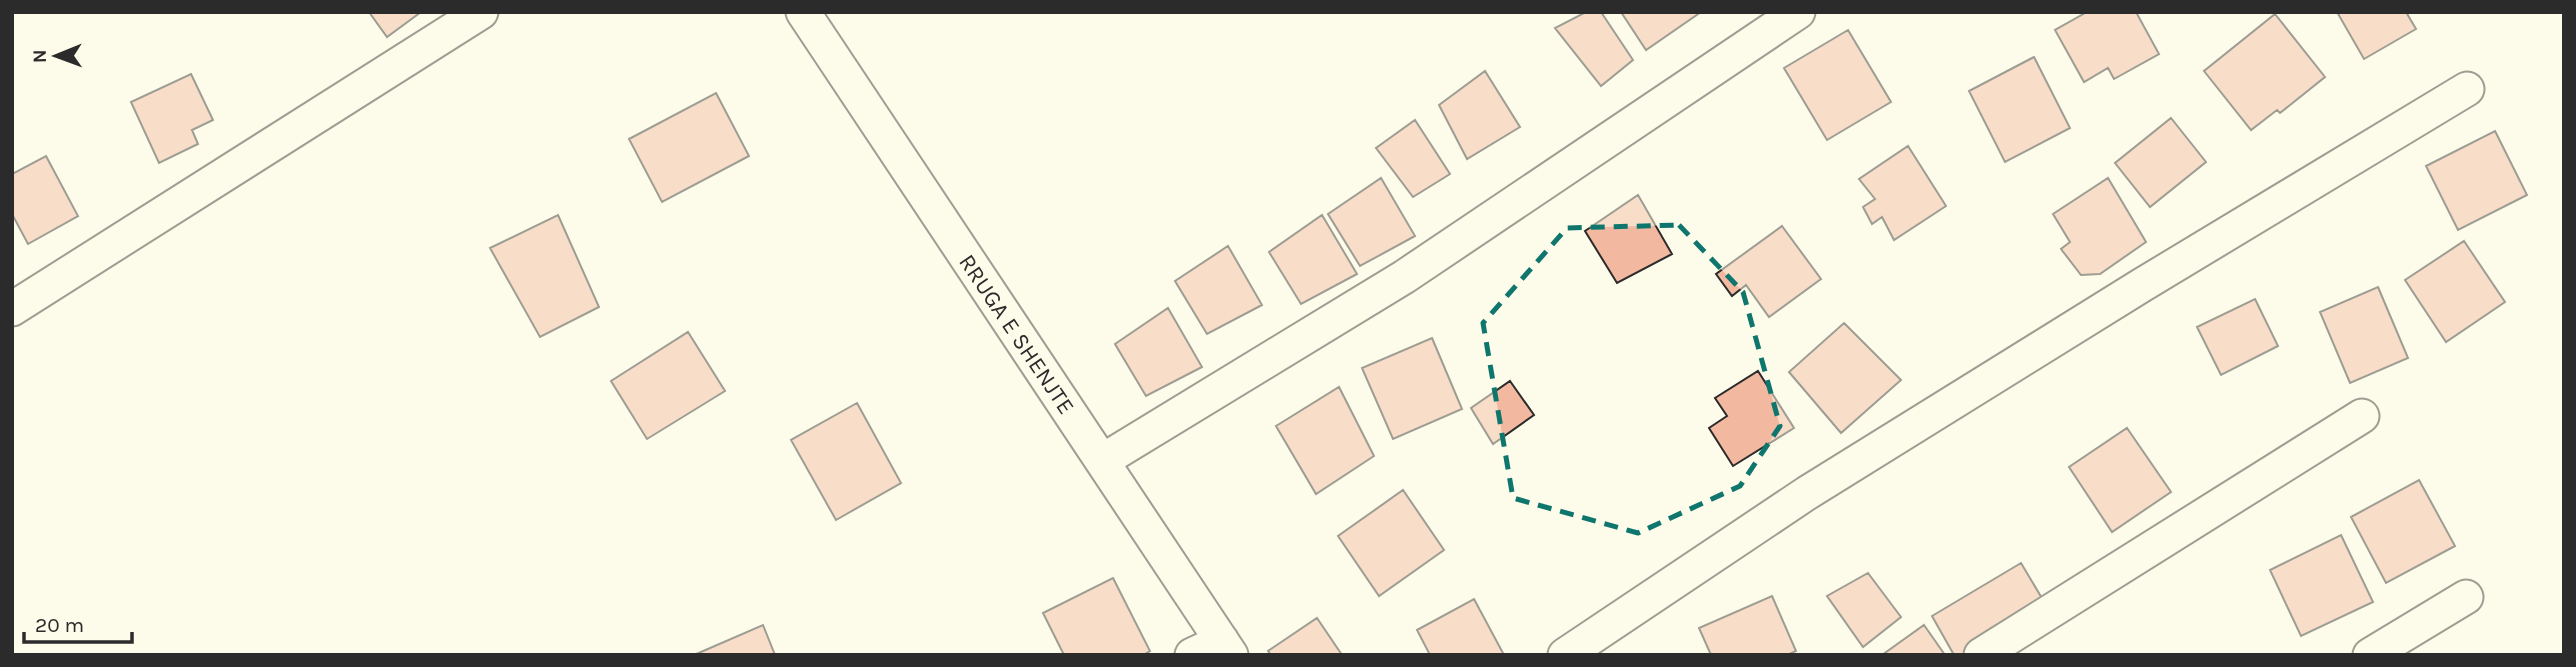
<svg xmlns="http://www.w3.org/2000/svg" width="2576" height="667" font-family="Karla,sans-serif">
<rect width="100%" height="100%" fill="#fdfbea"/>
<path fill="#f2b8a0" stroke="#2b2b2b" stroke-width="2" d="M 369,12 L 421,12 L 387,37 Z
M 1586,12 L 1601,12 L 1633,60 L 1601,86 L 1555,28 Z
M 1621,12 L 1701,12 L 1646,50 Z
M 2087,12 L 2136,12 L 2159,54 L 2114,79 L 2108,68 L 2084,82 L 2055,30 Z
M 2337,12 L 2406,12 L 2416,29 L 2364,59 Z
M 2275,14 L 2325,77 L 2280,113 L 2277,110 L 2251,130 L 2204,71 Z
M 1848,30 L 1891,102 L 1827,140 L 1784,68 Z
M 2034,57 L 2070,128 L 2005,162 L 1969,91 Z
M 1485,71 L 1520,127 L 1467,159 L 1439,105 Z
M 191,74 L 213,120 L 192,130 L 198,144 L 159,163 L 131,102 Z
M 716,93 L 749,156 L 662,202 L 629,139 Z
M 2171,118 L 2206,162 L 2150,207 L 2115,163 Z
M 1415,120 L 1450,174 L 1413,197 L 1376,148 Z
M 2495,131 L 2527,195 L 2458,230 L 2426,166 Z
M 1908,146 L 1946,206 L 1894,240 L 1882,217 L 1872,224 L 1863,207 L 1875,199 L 1859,179 Z
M 46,156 L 78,216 L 28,244 L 12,214 L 12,174 Z
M 1381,178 L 1415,236 L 1360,266 L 1328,214 Z
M 2108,178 L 2146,242 L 2100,274 L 2081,275 L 2061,249 L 2070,242 L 2053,214 Z
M 1638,195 L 1672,254 L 1617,283 L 1585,231 Z
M 558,215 L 599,307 L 540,337 L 490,248 Z
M 1322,215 L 1357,274 L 1301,304 L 1269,252 Z
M 1782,226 L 1821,279 L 1769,317 L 1746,285 L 1732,296 L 1716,274 Z
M 2464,241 L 2505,302 L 2446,342 L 2405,280 Z
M 1228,246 L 1262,305 L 1207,334 L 1175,281 Z
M 2378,287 L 2408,358 L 2350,383 L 2320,312 Z
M 2255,299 L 2278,346 L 2221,375 L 2197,327 Z
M 1168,308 L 1202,367 L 1146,396 L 1115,344 Z
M 1844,323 L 1901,380 L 1841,433 L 1789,372 Z
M 688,332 L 725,391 L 647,439 L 611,381 Z
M 1432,338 L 1462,409 L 1393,439 L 1362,368 Z
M 1758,371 L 1794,428 L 1733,466 L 1709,428 L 1727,416 L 1715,398 Z
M 1510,381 L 1534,415 L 1493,444 L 1471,408 Z
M 1339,387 L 1374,456 L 1316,494 L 1276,426 Z
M 857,403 L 901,483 L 836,520 L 791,440 Z
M 2127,428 L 2171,492 L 2112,532 L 2069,467 Z
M 2419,480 L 2455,546 L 2386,583 L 2351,517 Z
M 1403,490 L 1444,550 L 1379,596 L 1338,536 Z
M 2341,535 L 2373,602 L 2301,636 L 2270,570 Z
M 2021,563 L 2046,605 L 1962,655 L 1954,655 L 1932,616 Z
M 1868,573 L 1901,617 L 1863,647 L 1827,596 Z
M 1113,578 L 1150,651 L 1143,655 L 1064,655 L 1043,613 Z
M 1772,596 L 1796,651 L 1787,655 L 1711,655 L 1699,628 Z
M 1474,599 L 1504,655 L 1430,655 L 1417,630 Z
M 1317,618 L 1342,655 L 1271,655 L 1268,651 Z
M 763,625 L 775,655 L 694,655 Z
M 1924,625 L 1945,655 L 1882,655 Z"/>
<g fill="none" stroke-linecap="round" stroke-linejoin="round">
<g stroke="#2b2b2b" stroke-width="37">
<path id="minor" d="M 803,12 L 1231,655
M 12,309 L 481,12
M 1102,461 L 1404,277 L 1798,12
M 1192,655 L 1222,641
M 1565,655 L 1807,493 L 2142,285 L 2467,89
M 1981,655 L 2362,416
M 2370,655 L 2466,597"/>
</g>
<use href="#minor" stroke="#fdfbea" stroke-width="33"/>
</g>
<path d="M0 0H2576V667H0ZM 1679,225 L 1743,292 L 1780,426 L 1740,486 L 1638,533 L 1513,498 L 1483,323 L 1567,228 Z" fill="#fdfbea" fill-opacity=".55" fill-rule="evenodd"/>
<path fill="none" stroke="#0f766e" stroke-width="5" stroke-dasharray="14 9" stroke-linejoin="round" d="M 1679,225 L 1743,292 L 1780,426 L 1740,486 L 1638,533 L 1513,498 L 1483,323 L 1567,228 Z"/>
<g text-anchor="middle" stroke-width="5" stroke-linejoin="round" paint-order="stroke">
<g font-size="23" fill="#2b2b2b" stroke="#fdfbea">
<text transform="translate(1017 334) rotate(56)" y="8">RRUGA E SHENJTE</text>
</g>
</g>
<rect width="2576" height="667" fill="none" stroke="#2b2b2b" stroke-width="28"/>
<g transform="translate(56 56) rotate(269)" stroke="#fdfbea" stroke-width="5" paint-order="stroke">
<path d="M0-5L12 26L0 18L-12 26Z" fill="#2b2b2b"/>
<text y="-10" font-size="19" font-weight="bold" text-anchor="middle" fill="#2b2b2b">N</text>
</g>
<path d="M24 632v10h108v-10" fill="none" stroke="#2b2b2b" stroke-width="3.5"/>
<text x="35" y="632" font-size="21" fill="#2b2b2b" stroke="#fdfbea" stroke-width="5" paint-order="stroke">20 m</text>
</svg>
